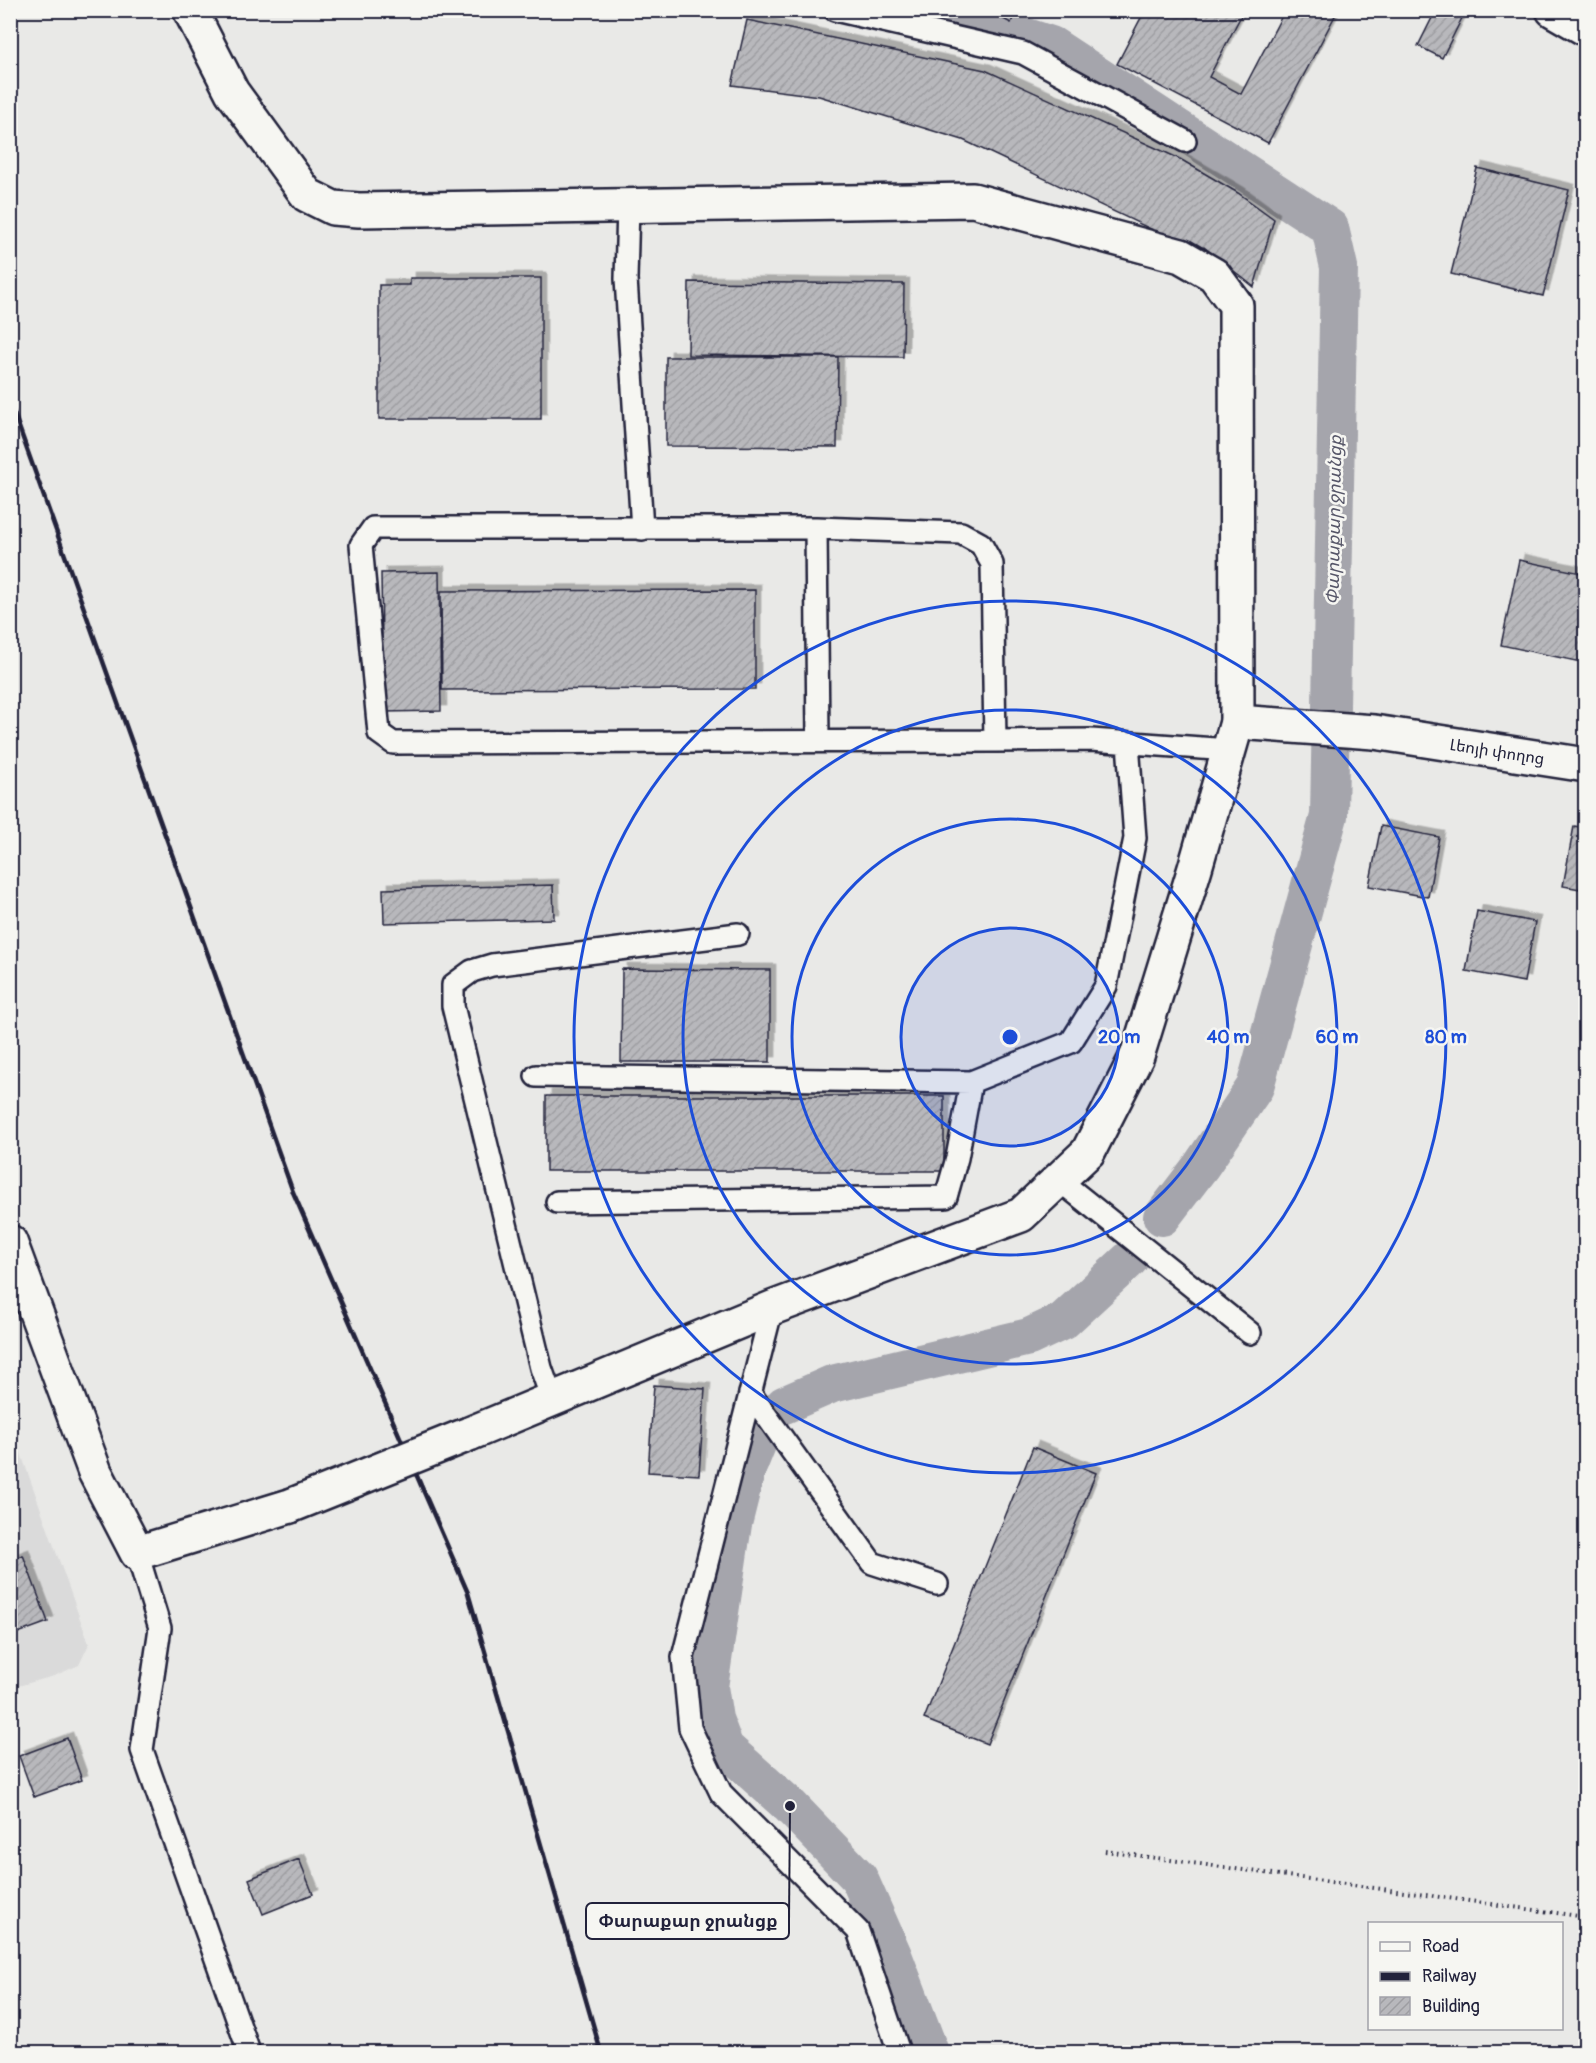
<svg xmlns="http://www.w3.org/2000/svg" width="1596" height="2063" font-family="Pangolin,'Noto Sans Armenian',sans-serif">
<defs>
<pattern id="building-hatch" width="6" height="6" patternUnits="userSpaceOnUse" patternTransform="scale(1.5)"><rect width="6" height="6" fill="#b8b8bc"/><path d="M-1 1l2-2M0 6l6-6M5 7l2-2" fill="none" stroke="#9e9ea2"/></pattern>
<filter id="shadow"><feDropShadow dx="5.5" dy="-5.5" stdDeviation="0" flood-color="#0004"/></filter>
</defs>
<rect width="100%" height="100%" fill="#e9e9e7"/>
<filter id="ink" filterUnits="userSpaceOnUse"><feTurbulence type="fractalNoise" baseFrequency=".0167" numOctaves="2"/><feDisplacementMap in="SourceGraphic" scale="12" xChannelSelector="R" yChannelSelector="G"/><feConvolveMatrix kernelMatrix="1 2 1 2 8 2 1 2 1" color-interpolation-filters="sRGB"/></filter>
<g filter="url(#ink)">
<path fill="#dadada" d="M 10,1423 L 89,1644 L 79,1665 L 54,1676 L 11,1688 Z"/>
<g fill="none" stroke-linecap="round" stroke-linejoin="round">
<path stroke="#a5a5ac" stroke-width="38" d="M 945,10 L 1051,45 L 1330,228 L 1339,267 L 1329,816 L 1255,1087 L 1201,1166 L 1162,1217
M 784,1405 L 832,1384 L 1029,1337 L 1063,1321 L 1130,1259
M 764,1427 L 746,1472 L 733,1524 L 709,1687 L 714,1719 L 725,1748 L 790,1806 L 859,1878 L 893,1955 L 930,2052"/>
</g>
<path fill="url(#building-hatch)" stroke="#22223b" stroke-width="1.5" filter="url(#shadow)" d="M 986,10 L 1017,10 L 1011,23 Z
M 1145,10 L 1244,10 L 1209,77 L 1241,94 L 1285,10 L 1338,10 L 1268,143 L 1117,64 Z
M 1436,10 L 1466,10 L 1442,58 L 1418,46 Z
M 747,20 L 985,70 L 1180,159 L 1238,193 L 1274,219 L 1254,287 L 1204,247 L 1195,250 L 963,140 L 819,96 L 732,85 Z
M 1477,168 L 1569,190 L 1543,296 L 1451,274 Z
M 410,278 L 541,278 L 541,419 L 379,419 L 379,285 L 410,285 Z
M 689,282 L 904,284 L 903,357 L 688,355 Z
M 666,357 L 838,357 L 837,447 L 666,446 Z
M 1519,560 L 1586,574 L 1586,663 L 1501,645 Z
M 439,572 L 441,711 L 383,712 L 381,573 Z
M 755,590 L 755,689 L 442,690 L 441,591 Z
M 1381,826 L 1439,837 L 1428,897 L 1369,886 Z
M 1574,826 L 1586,828 L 1586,890 L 1563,886 Z
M 553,885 L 554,919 L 384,923 L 383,889 Z
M 1477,911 L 1535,922 L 1524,982 L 1466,971 Z
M 622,969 L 770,970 L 770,1062 L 621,1062 Z
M 546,1096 L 944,1096 L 944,1171 L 546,1171 Z
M 654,1385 L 705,1389 L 699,1475 L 648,1472 Z
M 1033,1447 L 1096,1473 L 987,1744 L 924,1719 Z
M 23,1555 L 48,1622 L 10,1636 L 10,1560 Z
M 67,1738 L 82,1780 L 34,1797 L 19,1756 Z
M 299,1859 L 313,1894 L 263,1914 L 249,1879 Z"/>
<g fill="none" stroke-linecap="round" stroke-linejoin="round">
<g stroke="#22223b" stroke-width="26">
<path id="lane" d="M 835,10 L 1023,53 L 1185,141
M 628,206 L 626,279 L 642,529
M 816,528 L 818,741
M 995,741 L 992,564 L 981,544 L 961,533 L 816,528 L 373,528 L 361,545 L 379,733 L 393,743 L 995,741 L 1091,740 L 1229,750
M 536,1076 L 971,1082 L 1071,1042 L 1106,986 L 1135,838 L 1128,743
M 1059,1180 L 1250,1333
M 557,1202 L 946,1197 L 957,1158 L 971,1082
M 772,1308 L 683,1657 L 690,1728 L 721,1793 L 858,1931 L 899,2052
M 750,1393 L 872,1563 L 937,1584
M 552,1399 L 541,1368 L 453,1006 L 453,985 L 472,971 L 492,965 L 738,934
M 137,1553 L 160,1628 L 142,1750 L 249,2052"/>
</g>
<g stroke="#22223b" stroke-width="38">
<g id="street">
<path d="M 190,10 L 232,92 L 307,195 L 333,208 L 359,210 L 973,200 L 1181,256 L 1214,275 L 1236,305 L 1237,722 L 1195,868 L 1137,1056 L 1088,1152 L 1021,1215 L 772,1308 L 469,1434"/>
<path d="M 1553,10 L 1586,29"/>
<path id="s1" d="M 1237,722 L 1374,732 L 1586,765"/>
<path d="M 10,1242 L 95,1472 L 137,1553 L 290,1506"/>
</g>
</g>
<path stroke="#22223b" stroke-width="4" stroke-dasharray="1.5 4.5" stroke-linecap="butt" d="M 1105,1851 L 1586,1917"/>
<use href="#lane" stroke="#f6f6f2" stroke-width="21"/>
<use href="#street" stroke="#f6f6f2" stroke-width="33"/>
<path stroke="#22223b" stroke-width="4.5" d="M 10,402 L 293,1192 L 468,1593 L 601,2052"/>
<g stroke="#22223b" stroke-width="38" stroke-linecap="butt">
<path id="street-bridge" d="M 290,1506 L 469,1434"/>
</g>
<use href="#street-bridge" stroke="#f6f6f2" stroke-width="33"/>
</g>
</g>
<circle cx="1010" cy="1037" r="109" fill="#1d4ed8" fill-opacity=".12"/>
<g fill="none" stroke="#1d4ed8" stroke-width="3">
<circle cx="1010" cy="1037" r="109"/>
<circle cx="1010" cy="1037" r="218"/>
<circle cx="1010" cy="1037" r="327"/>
<circle cx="1010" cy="1037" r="436"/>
</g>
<g text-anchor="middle" stroke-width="5" stroke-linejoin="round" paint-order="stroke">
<g font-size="16" fill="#22223b" stroke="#f6f6f2">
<text dy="6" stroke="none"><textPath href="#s1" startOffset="262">Լեոյի փողոց</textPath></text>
</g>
<g font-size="18" font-style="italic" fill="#565668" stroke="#f6f6f2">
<text transform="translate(1334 520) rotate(-89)" y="6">Փարաքար ջրանցք</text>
</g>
</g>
<circle cx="1010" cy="1037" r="9" fill="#1d4ed8" stroke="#f6f6f2" stroke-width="3"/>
<g font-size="18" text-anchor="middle" font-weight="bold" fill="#1d4ed8" stroke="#f6f6f2" stroke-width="5" stroke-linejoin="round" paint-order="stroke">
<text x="1119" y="1043">20 m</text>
<text x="1228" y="1043">40 m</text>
<text x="1337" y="1043">60 m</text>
<text x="1446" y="1043">80 m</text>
</g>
<path fill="none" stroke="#22223b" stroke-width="2" d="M790 1806L789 1921"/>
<circle fill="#22223b" stroke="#f6f6f2" stroke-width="2" cx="790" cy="1806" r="6"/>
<rect fill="#f6f6f2" stroke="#22223b" stroke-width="2" x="586" y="1903" width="203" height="36" rx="6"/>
<g font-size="18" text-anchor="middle" font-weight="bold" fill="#22223b">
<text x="688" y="1927">Փարաքար ջրանցք</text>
</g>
<rect width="1596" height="2063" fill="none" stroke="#f6f6f2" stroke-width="36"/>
<rect x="18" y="18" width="1560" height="2027" fill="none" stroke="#22223b" stroke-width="2" filter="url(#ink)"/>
<rect x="1368" y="1922" width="195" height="108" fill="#f6f6f2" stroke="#a1a1a9" stroke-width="1.5"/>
<rect x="1380" y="1942" width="30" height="9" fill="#f6f6f2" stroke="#a1a1a9" stroke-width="1.5"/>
<text x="1422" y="1952" font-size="18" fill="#22223b">Road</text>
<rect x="1380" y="1972" width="30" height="9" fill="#22223b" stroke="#a1a1a9" stroke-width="1.5"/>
<text x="1422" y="1982" font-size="18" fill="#22223b">Railway</text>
<rect x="1380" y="1997" width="30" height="18" fill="url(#building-hatch)" stroke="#a1a1a9" stroke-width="1.5"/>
<text x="1422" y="2012" font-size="18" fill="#22223b">Building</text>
</svg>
